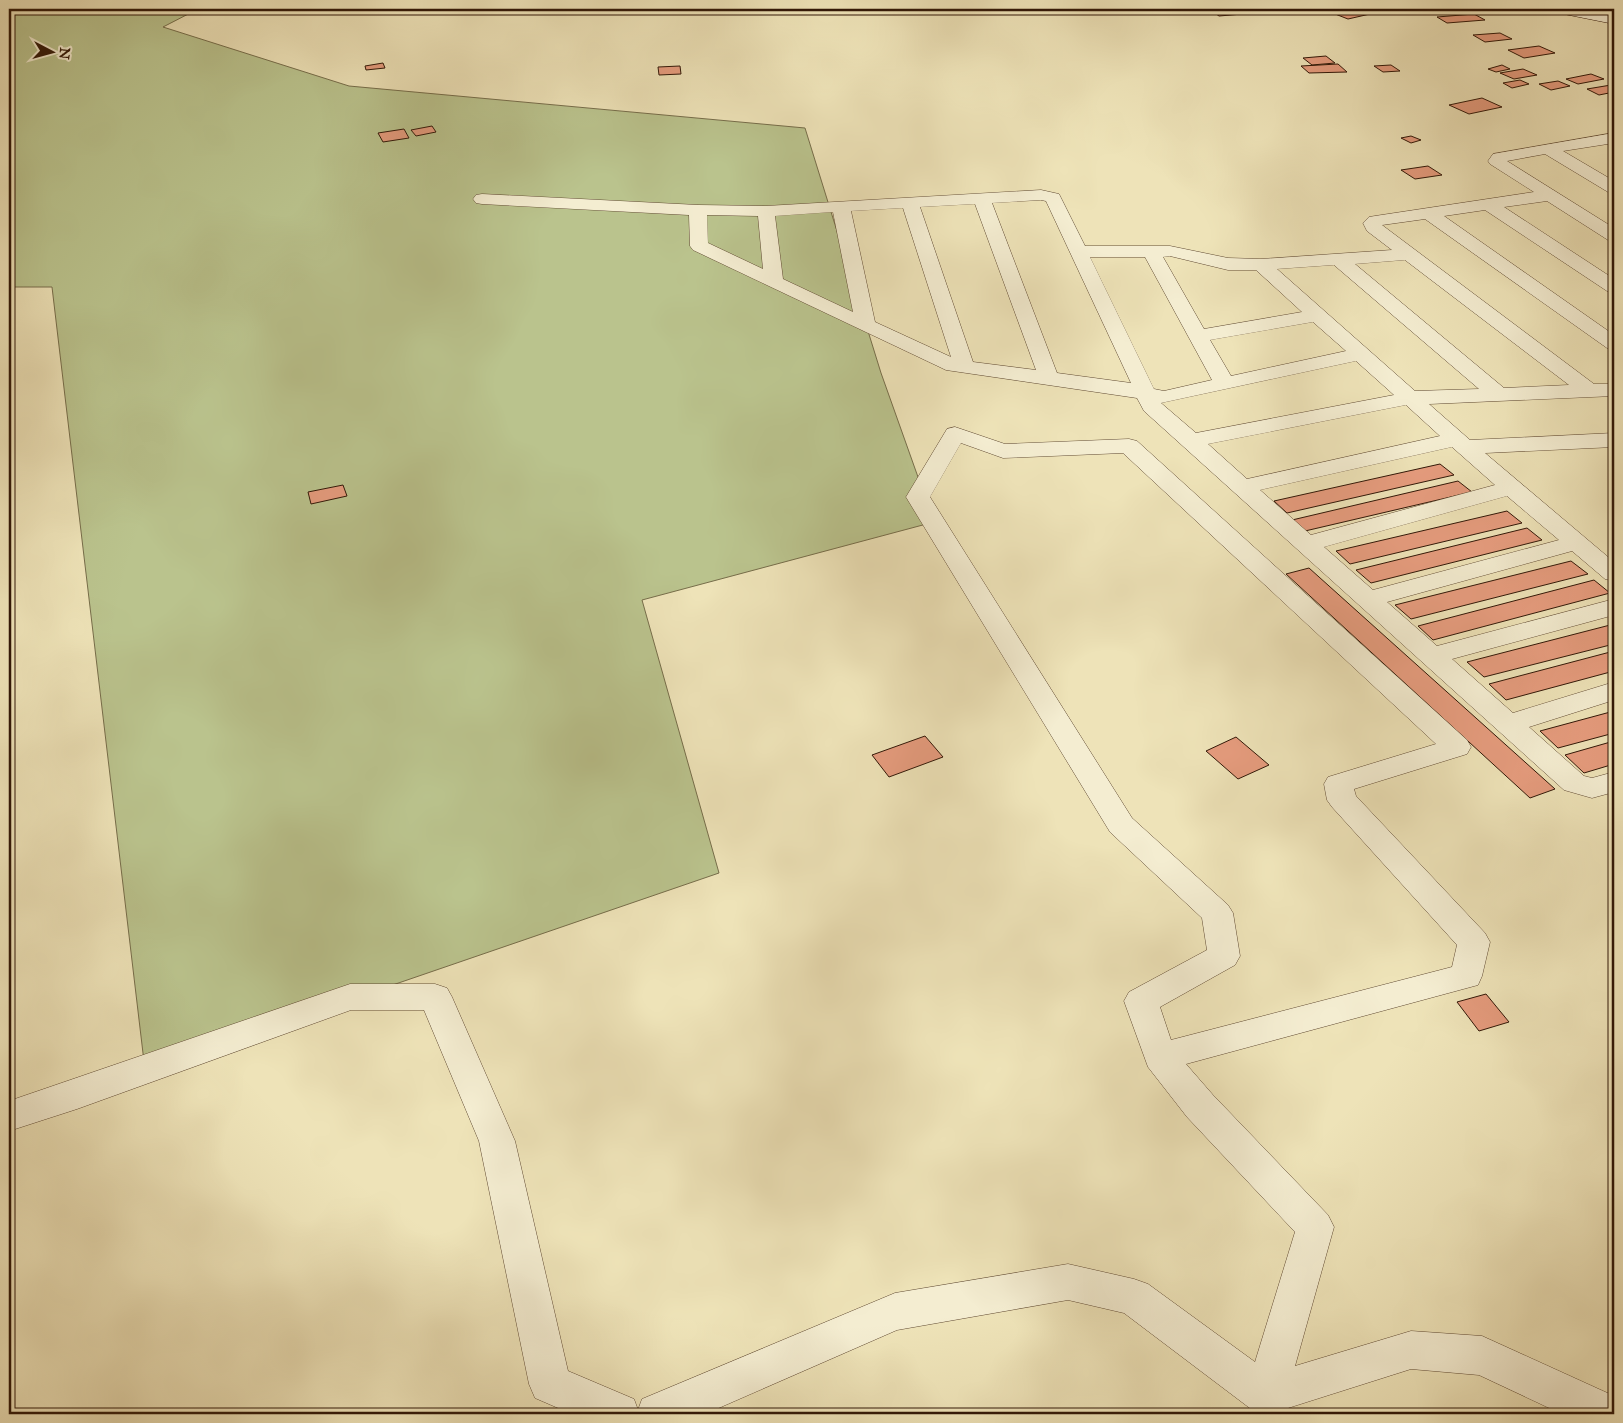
<svg xmlns="http://www.w3.org/2000/svg" width="1623" height="1423" font-family="'IM FELL Great Primer',serif">
<rect width="100%" height="100%" fill="#eee3b8"/>
<filter id="stains"><feTurbulence type="fractalNoise" baseFrequency=".004" numOctaves="4"/><feColorMatrix values="0 0 0 0 .2 0 0 0 0 .09 0 0 0 0 .02 0 0 0 .5 -.17"/></filter>
<radialGradient id="worn" r=".72"><stop offset=".6" stop-color="#630" stop-opacity="0"/><stop offset="1" stop-color="#630" stop-opacity=".3"/></radialGradient>
<path fill="#bac38d" stroke="#766d4a" d="M 9,9 L 198,9 L 163,27 L 349,86 L 805,128 L 881,373 L 934,522 L 642,600 L 719,873 L 145,1070 L 52,287 L 9,287 Z"/>
<path fill="#e69c7e" stroke="#311707" d="M 1209,9 L 1262,9 L 1266,12 L 1219,16 Z
M 1343,9 L 1356,9 L 1370,14 L 1348,19 L 1330,12 Z
M 1382,9 L 1412,9 L 1414,10 L 1388,12 Z
M 1474,14 L 1485,20 L 1447,23 L 1437,17 Z
M 1500,33 L 1512,39 L 1485,42 L 1473,35 Z
M 1539,46 L 1555,53 L 1524,58 L 1508,50 Z
M 1326,56 L 1335,63 L 1312,65 L 1303,58 Z
M 383,63 L 385,68 L 366,70 L 365,66 Z
M 1338,64 L 1347,72 L 1309,73 L 1301,66 Z
M 1391,65 L 1400,71 L 1383,72 L 1374,66 Z
M 1502,65 L 1510,69 L 1496,72 L 1488,69 Z
M 680,66 L 681,74 L 659,75 L 658,67 Z
M 1523,69 L 1537,75 L 1514,79 L 1500,73 Z
M 1591,74 L 1604,79 L 1578,84 L 1566,79 Z
M 1520,80 L 1529,84 L 1512,88 L 1503,83 Z
M 1558,81 L 1570,86 L 1551,90 L 1539,84 Z
M 1611,85 L 1614,87 L 1614,92 L 1599,95 L 1587,89 Z
M 1482,98 L 1502,107 L 1469,114 L 1449,105 Z
M 432,126 L 436,132 L 416,136 L 411,130 Z
M 404,129 L 409,138 L 383,142 L 378,133 Z
M 1411,136 L 1421,140 L 1411,143 L 1401,138 Z
M 1428,166 L 1442,175 L 1415,179 L 1401,170 Z
M 1440,464 L 1454,475 L 1287,513 L 1274,501 Z
M 1458,481 L 1472,492 L 1305,531 L 1292,520 Z
M 343,485 L 347,496 L 311,504 L 308,492 Z
M 1507,511 L 1522,523 L 1350,564 L 1336,551 Z
M 1527,528 L 1542,540 L 1371,583 L 1356,570 Z
M 1571,561 L 1588,574 L 1411,619 L 1395,605 Z
M 1309,568 L 1555,789 L 1530,798 L 1286,574 Z
M 1594,580 L 1610,593 L 1433,640 L 1418,626 Z
M 1614,624 L 1614,644 L 1484,677 L 1467,662 Z
M 1614,651 L 1614,671 L 1506,700 L 1489,684 Z
M 1614,711 L 1614,733 L 1558,748 L 1540,731 Z
M 925,736 L 943,757 L 889,777 L 872,755 Z
M 1236,737 L 1269,765 L 1238,779 L 1206,751 Z
M 1614,741 L 1614,764 L 1584,773 L 1565,755 Z
M 1486,994 L 1509,1022 L 1479,1031 L 1457,1002 Z"/>
<g fill="none" stroke-linecap="round" stroke-linejoin="round">
<g stroke="#604a33" stroke-width="1">
<path id="street" d="M 1614,133 L 1614,143 L 1563,151 L 1614,181 L 1614,193 L 1608,192 L 1545,154 L 1507,161 L 1614,228 L 1614,241 L 1608,240 L 1547,201 L 1504,207 L 1614,279 L 1614,293 L 1607,291 L 1485,210 L 1444,216 L 1614,335 L 1614,350 L 1607,348 L 1425,219 L 1382,225 L 1594,384 L 1614,384 L 1614,396 L 1429,404 L 1470,440 L 1614,433 L 1614,447 L 1485,453 L 1614,562 L 1614,581 L 1605,579 L 1572,551 L 1387,602 L 1437,646 L 1614,599 L 1614,615 L 1452,659 L 1513,713 L 1614,682 L 1614,700 L 1529,727 L 1584,776 L 1592,778 L 1614,772 L 1614,792 L 1592,798 L 1564,790 L 1144,411 L 1137,398 L 946,370 L 693,250 L 690,246 L 689,215 L 482,204 L 476,203 L 473,199 L 476,195 L 482,194 L 698,205 L 766,206 L 1041,190 L 1059,194 L 1085,246 L 1170,246 L 1228,258 L 1261,259 L 1392,250 L 1367,231 L 1363,223 L 1369,217 L 1375,216 L 1534,192 L 1490,164 L 1488,161 L 1493,154 ZM 1041,200 L 1046,201 L 1131,383 L 1057,373 L 992,203 ZM 975,204 L 1036,370 L 973,362 L 920,207 ZM 903,208 L 951,357 L 875,322 L 851,211 ZM 833,212 L 853,312 L 783,279 L 775,216 ZM 707,215 L 758,216 L 763,269 L 708,243 ZM 1170,256 L 1228,270 L 1256,270 L 1302,312 L 1204,329 L 1163,257 ZM 1090,257 L 1145,257 L 1212,380 L 1164,391 L 1154,389 ZM 1405,260 L 1569,385 L 1504,388 L 1355,264 ZM 1334,265 L 1479,389 L 1415,391 L 1277,269 ZM 1313,322 L 1346,351 L 1231,376 L 1210,340 ZM 1356,361 L 1394,395 L 1196,433 L 1161,403 ZM 1406,405 L 1440,436 L 1247,479 L 1208,444 ZM 1452,447 L 1495,485 L 1311,535 L 1260,490 ZM 1507,496 L 1559,540 L 1373,590 L 1324,547 Z
M 955,427 L 1005,444 L 1129,439 L 1137,441 L 1467,740 L 1471,747 L 1467,754 L 1354,789 L 1356,796 L 1485,933 L 1490,942 L 1482,976 L 1478,985 L 1186,1064 L 1213,1095 L 1328,1215 L 1334,1227 L 1295,1366 L 1411,1331 L 1482,1336 L 1614,1396 L 1614,1414 L 1562,1414 L 1479,1375 L 1411,1369 L 1269,1414 L 1263,1414 L 1251,1409 L 1124,1313 L 1068,1300 L 897,1330 L 705,1414 L 572,1414 L 535,1398 L 529,1384 L 479,1141 L 424,1010 L 351,1010 L 77,1109 L 9,1131 L 9,1101 L 350,984 L 435,984 L 447,988 L 452,997 L 515,1141 L 568,1371 L 634,1399 L 638,1410 L 642,1399 L 895,1293 L 1068,1264 L 1134,1279 L 1148,1284 L 1255,1362 L 1295,1232 L 1187,1117 L 1148,1067 L 1124,1001 L 1129,992 L 1207,950 L 1202,918 L 1110,832 L 906,497 L 947,429 ZM 961,443 L 1003,458 L 1123,453 L 1436,744 L 1328,777 L 1324,784 L 1327,800 L 1332,807 L 1457,945 L 1452,967 L 1171,1040 L 1160,1007 L 1235,965 L 1240,956 L 1233,913 L 1228,905 L 1132,818 L 930,497 Z"/>
</g>
<g stroke="#311707" stroke-width="1">
<path id="secondary" d="M 1552,9 L 1578,9 L 1614,16 L 1614,24 L 1559,13 Z"/>
</g>
<use href="#street" fill="#f4edd1" fill-rule="evenodd"/>
<use href="#secondary" fill="#f4edd1" fill-rule="evenodd"/>
</g>
<rect width="1623" height="1423" fill="none" stroke="#eee3b8" stroke-width="30"/>
<rect x="10" y="10" width="1603" height="1403" fill="none" stroke="#311707" stroke-width="2.5"/>
<rect x="15" y="15" width="1593" height="1393" fill="none" stroke="#311707"/>
<g transform="translate(52 52) rotate(96)" stroke="#f4edd1" stroke-width="4" paint-order="stroke">
<path d="M0-4L9 19L0 12L-9 19Z" fill="#311707"/>
<text y="-8" font-size="14" font-weight="bold" text-anchor="middle" fill="#311707">N</text>
</g>
<rect width="100%" height="100%" filter="url(#stains)"/>
<rect width="100%" height="100%" fill="url(#worn)"/>
</svg>
